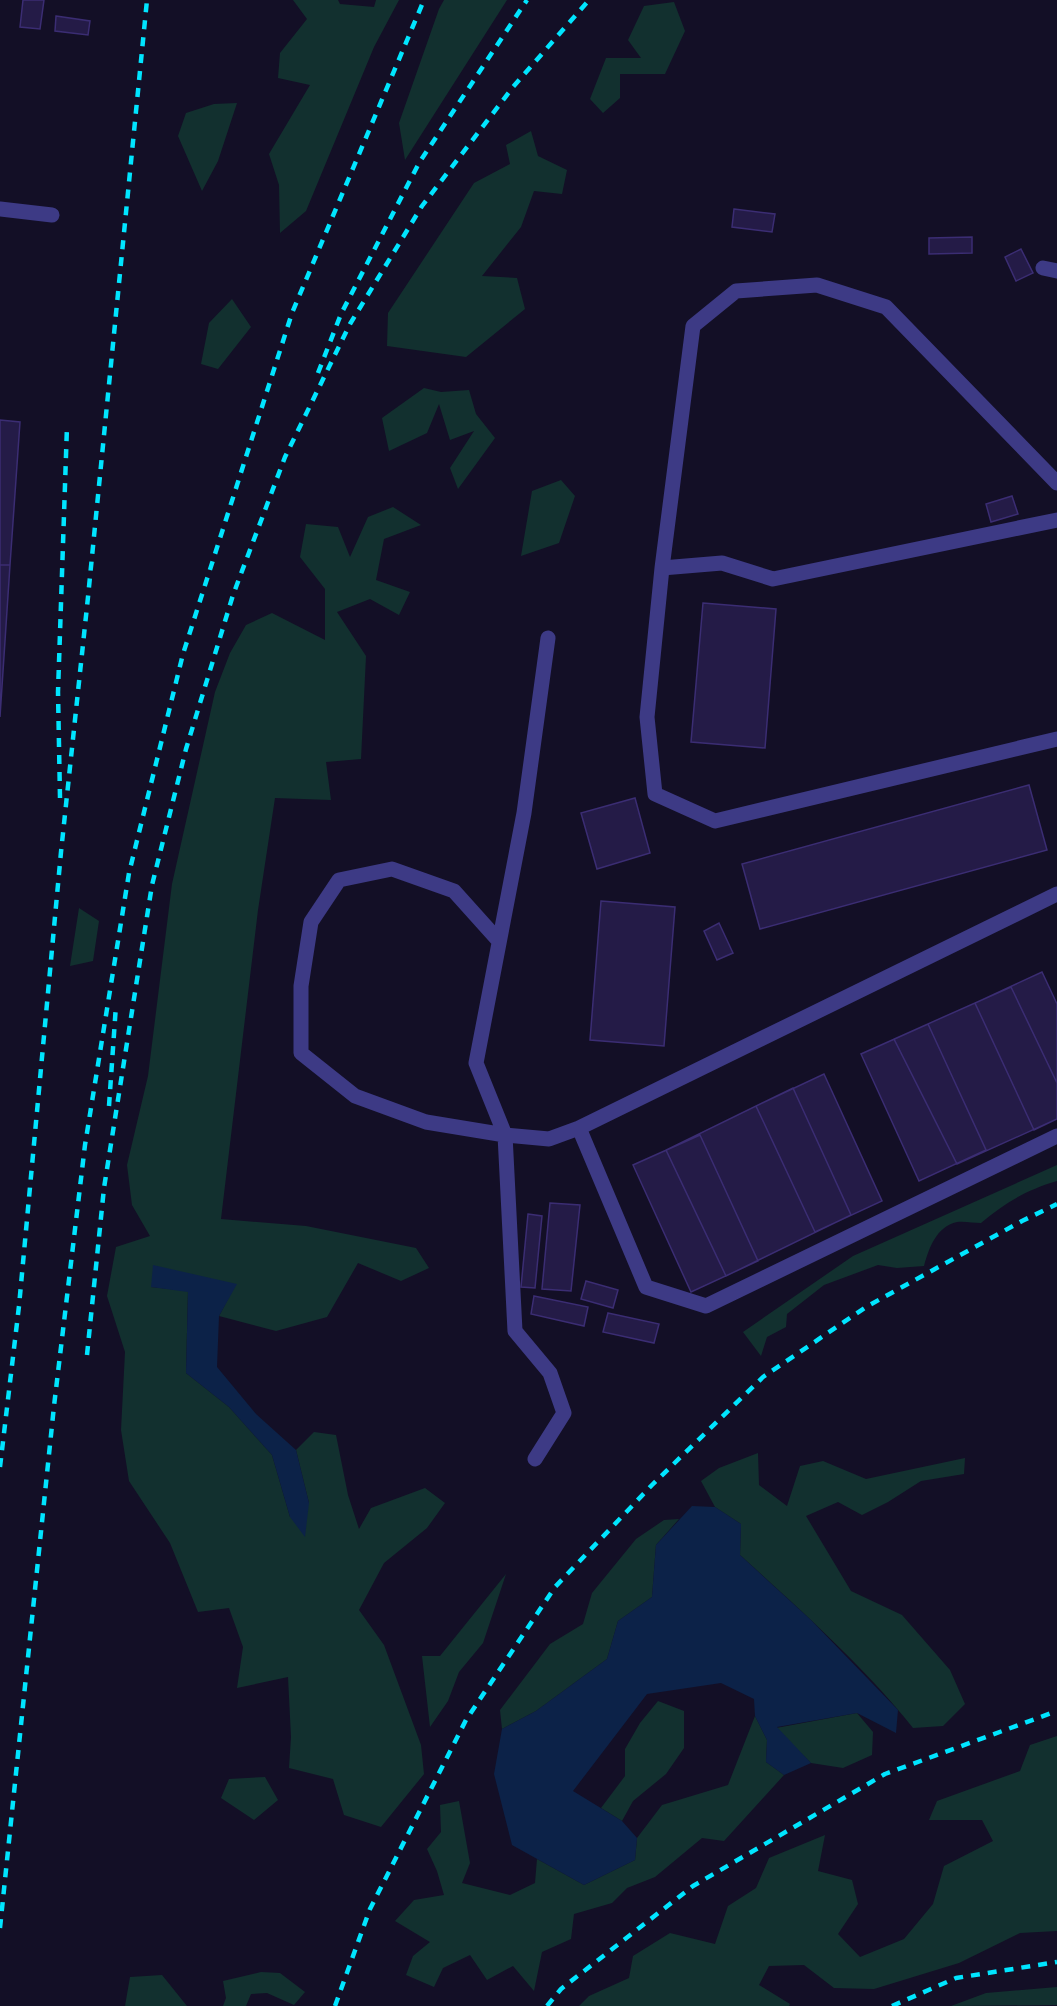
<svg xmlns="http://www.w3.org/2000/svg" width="1057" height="2006" font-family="'PT Sans Narrow',sans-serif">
<rect width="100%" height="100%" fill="#130f26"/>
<path fill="#12302f" d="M 293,0 L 338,0 L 340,4 L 374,7 L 376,0 L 399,0 L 374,47 L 306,211 L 280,233 L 279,185 L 269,154 L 310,85 L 278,78 L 280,53 L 307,19 Z
M 444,0 L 507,0 L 405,160 L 399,123 L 439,9 Z
M 674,2 L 685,31 L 665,74 L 620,74 L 620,98 L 603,113 L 590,99 L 606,58 L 641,58 L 628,40 L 644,6 Z
M 237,103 L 218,161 L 202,191 L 178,136 L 186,113 L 214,104 Z
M 531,131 L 538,156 L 567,170 L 562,194 L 534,191 L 521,227 L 482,276 L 517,278 L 525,309 L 466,357 L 387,346 L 388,313 L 474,183 L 510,164 L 506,145 Z
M 232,299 L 251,327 L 218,369 L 201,364 L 209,323 Z
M 424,388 L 441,392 L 469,390 L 476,414 L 495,438 L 458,489 L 450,468 L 474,431 L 450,440 L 439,404 L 427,433 L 389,451 L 382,418 Z
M 561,480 L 575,496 L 559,543 L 521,556 L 532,491 Z
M 393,507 L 421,525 L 384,539 L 376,580 L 410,592 L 399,615 L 370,599 L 337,612 L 366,656 L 361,759 L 326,762 L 331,800 L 275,798 L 258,910 L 221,1219 L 306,1226 L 416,1248 L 429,1268 L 401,1281 L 358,1263 L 327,1317 L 276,1331 L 219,1316 L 236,1284 L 151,1287 L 188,1291 L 186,1373 L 229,1407 L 272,1455 L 290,1517 L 309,1503 L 296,1450 L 314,1432 L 336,1435 L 348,1495 L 359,1529 L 371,1508 L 425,1488 L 445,1503 L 427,1528 L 384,1563 L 359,1610 L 384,1645 L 421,1745 L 424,1774 L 381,1827 L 344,1815 L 333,1779 L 289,1768 L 291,1737 L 288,1677 L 237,1688 L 243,1647 L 229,1608 L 198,1612 L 170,1543 L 129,1481 L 121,1430 L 125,1352 L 107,1296 L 116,1247 L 150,1236 L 132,1205 L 127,1165 L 148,1076 L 172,884 L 215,692 L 230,653 L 246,625 L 272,613 L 325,640 L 325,589 L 300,557 L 306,524 L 338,527 L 350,557 L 368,517 Z
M 79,908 L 99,921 L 93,961 L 70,966 Z
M 1057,1165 L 1057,1181 C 1026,1190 1005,1203 981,1223 C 974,1223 964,1221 957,1222 C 936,1227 929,1248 924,1266 L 897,1268 L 878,1265 L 824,1285 L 787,1314 L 786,1327 L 767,1337 L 761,1356 L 743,1332 L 853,1256 Z
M 758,1453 L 759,1485 L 787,1506 L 800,1466 L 823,1461 L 866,1479 L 965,1458 L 964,1474 L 921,1481 L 888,1502 L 862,1515 L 838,1502 L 806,1516 L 851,1591 L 902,1615 L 950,1670 L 965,1704 L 943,1726 L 913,1728 C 864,1666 798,1608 740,1555 L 741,1524 L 715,1507 L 701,1481 L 719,1468 Z
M 679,1519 L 656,1545 L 652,1597 L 618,1621 L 607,1659 L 536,1711 L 502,1729 L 500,1710 L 550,1644 L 583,1624 L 592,1593 L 636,1539 L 664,1520 Z
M 506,1574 L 483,1643 L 459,1672 L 448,1701 L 430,1727 L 422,1656 L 440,1656 Z
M 658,1701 L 684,1711 L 684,1748 L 666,1774 L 633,1801 L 622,1821 L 601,1808 L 625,1776 L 625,1749 L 640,1723 Z
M 857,1713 L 873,1732 L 872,1755 L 843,1768 L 811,1763 L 776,1728 Z
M 755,1716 L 767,1740 L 766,1762 L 784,1775 L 724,1841 L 702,1838 L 655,1877 L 627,1888 L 612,1903 L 574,1914 L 571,1939 L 542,1952 L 534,1991 L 513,1966 L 487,1980 L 470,1955 L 443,1968 L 434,1987 L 406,1975 L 413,1956 L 430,1942 L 395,1921 L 414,1900 L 444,1895 L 437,1871 L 427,1849 L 441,1832 L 440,1805 L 459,1801 L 470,1863 L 462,1883 L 510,1895 L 535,1883 L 537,1859 L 584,1885 L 635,1860 L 637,1838 L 662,1805 L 728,1785 Z
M 1057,1736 L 1057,1931 L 1020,1933 L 959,1963 L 874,1989 L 834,1988 L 804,1965 L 769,1966 L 759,1985 L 790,2004 L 789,2006 L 579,2006 L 589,1996 L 629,1978 L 633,1956 L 670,1933 L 715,1944 L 728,1906 L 756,1888 L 769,1858 L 825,1835 L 818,1871 L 852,1880 L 858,1904 L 838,1934 L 860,1957 L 904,1939 L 933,1904 L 944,1866 L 993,1841 L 982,1820 L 929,1820 L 937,1801 L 1020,1771 L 1030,1745 Z
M 265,1777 L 278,1800 L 254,1820 L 221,1798 L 229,1779 Z
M 261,1972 L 280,1973 L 305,1992 L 294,2005 L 267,1993 L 251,1994 L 246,2006 L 223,2006 L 226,1998 L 223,1981 Z
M 162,1975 L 187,2006 L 125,2006 L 130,1977 Z
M 1057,1987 L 1057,2005 L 951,2006 L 986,1993 Z"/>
<path fill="#0c2248" d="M 153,1265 L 237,1284 L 219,1316 L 217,1367 L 256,1414 L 296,1450 L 309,1503 L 305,1537 L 290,1517 L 272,1455 L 229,1407 L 186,1373 L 188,1292 L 151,1287 Z
M 692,1506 L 715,1507 L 741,1524 L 740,1555 L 811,1620 L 898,1710 L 896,1733 L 857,1713 L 777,1727 L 811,1763 L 784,1775 L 766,1762 L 767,1740 L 755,1716 L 754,1699 L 721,1683 L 647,1694 L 573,1791 L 622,1821 L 637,1838 L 635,1860 L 584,1885 L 512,1845 L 494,1774 L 502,1729 L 536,1711 L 607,1659 L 618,1621 L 652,1597 L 656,1545 Z"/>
<path fill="#241b47" stroke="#3b2d73" stroke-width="1.5" d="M 23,0 L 44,0 L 40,29 L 20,27 Z
M 56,16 L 90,21 L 88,35 L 55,31 Z
M 734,209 L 775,214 L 772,232 L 732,227 Z
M 972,237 L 972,253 L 929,254 L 929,238 Z
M 1021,249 L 1033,273 L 1016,281 L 1005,257 Z
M 0,420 L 20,422 L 10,565 L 0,565 Z
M 1012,496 L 1018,514 L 991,522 L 986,504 Z
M 0,565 L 10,565 L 0,717 Z
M 703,603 L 776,609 L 765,748 L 691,742 Z
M 1029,785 L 1047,850 L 760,929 L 742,864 Z
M 635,798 L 650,853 L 597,869 L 581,813 Z
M 601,901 L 675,907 L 664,1046 L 590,1040 Z
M 719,923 L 733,953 L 717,960 L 704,931 Z
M 1042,972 L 1057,1004 L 1057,1119 L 1034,1130 L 975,1003 Z
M 1011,987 L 1057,1083 L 1057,1119 L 957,1164 L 894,1039 Z
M 928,1024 L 986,1150 L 919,1181 L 861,1054 Z
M 824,1074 L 882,1201 L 815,1232 L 756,1106 Z
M 793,1088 L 851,1215 L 726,1276 L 666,1150 Z
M 700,1135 L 758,1261 L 691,1292 L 633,1165 Z
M 550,1203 L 580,1205 L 571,1291 L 542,1289 Z
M 528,1214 L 542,1216 L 535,1288 L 521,1287 Z
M 586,1281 L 618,1290 L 613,1308 L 581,1299 Z
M 534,1296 L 588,1307 L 584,1326 L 531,1314 Z
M 608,1313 L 659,1324 L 654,1343 L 603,1332 Z"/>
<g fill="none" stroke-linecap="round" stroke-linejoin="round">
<path stroke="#3d3a85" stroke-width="15" d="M 0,209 L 52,215
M 1043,268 L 1057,271
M 1057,483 L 886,307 L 817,285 L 736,291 L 693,326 L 662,568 L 647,717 L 655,794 L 715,821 L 1057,739
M 662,568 L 722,563 L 773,579 L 1057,520
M 1057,894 L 579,1128 L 646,1287 L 706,1306 L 1057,1136
M 498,940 L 454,891 L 392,869 L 339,880 L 311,922 L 301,986 L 301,1053 L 355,1096 L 426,1122 L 505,1135 L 549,1139 L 579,1128
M 535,1459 L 564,1413 L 550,1373 L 515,1331 L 505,1135 L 476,1063 L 524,813 L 548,638"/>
<path stroke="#00e5ff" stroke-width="4.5" stroke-dasharray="9 8" stroke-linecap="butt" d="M 318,373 L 341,314 L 419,163 L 527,0
M 60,798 L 58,692 L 67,426
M 109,1106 L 116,1005
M 87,1355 L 104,1188 L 152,885 L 186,749 L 233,595 L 285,457 L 350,324 L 422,206 L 513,87 L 589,0
M 0,1467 L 19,1306 L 61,852 L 88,597 L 147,0
M 0,1928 L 54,1406 L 85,1145 L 129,873 L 183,654 L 292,313 L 424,0
M 335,2006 L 370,1909 L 466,1720 L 555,1587 L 652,1485 L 763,1377 L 866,1307 L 1022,1221 L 1057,1204
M 547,2006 L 561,1989 L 693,1886 L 885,1774 L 1057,1711
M 892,2006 L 956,1978 L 1057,1962"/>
</g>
</svg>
